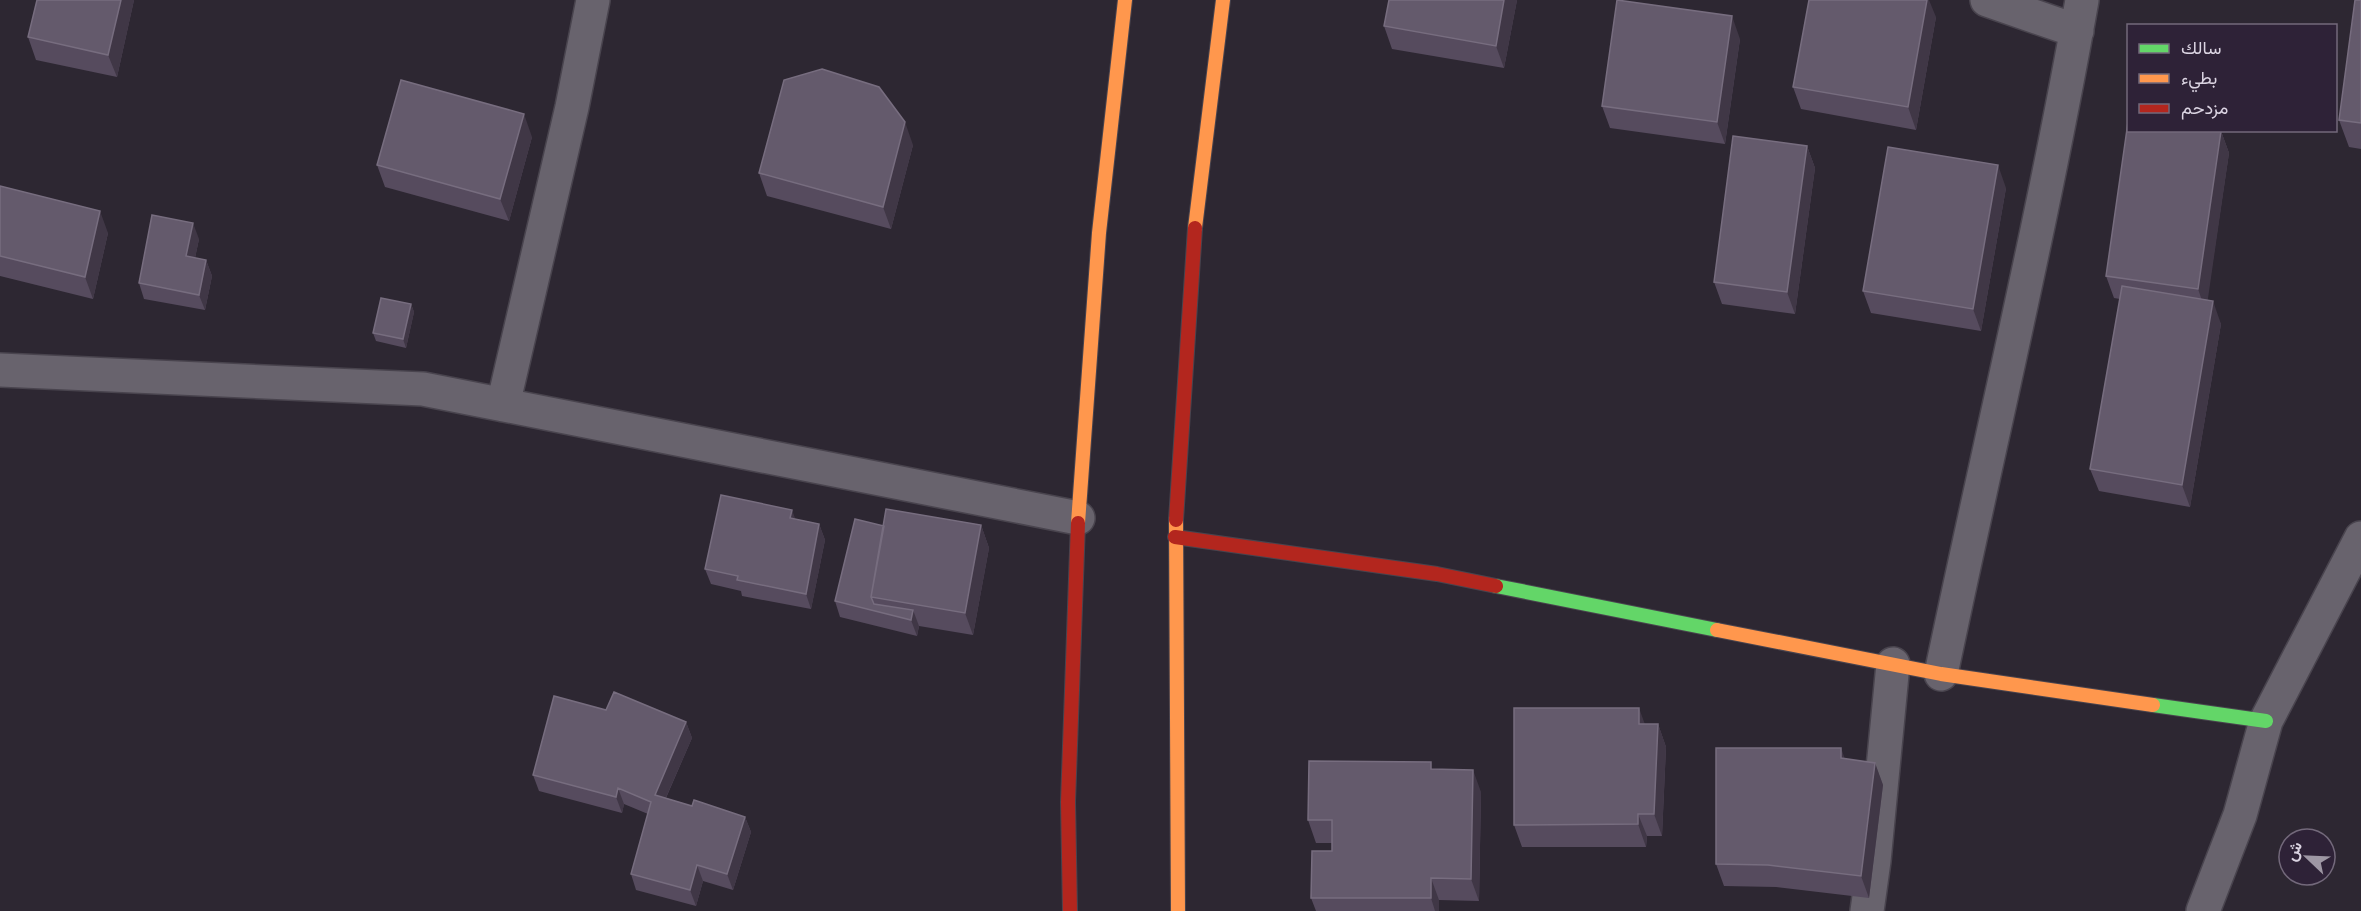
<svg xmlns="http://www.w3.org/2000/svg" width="2361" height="911" font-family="Lato,Vazirmatn,sans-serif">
<rect width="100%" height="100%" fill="#2d2732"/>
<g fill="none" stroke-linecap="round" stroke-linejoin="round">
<g stroke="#49444e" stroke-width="36">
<path id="street" d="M 1987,0 L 2077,31
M 0,370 L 423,389 L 1078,518
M 503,405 L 572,107 L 593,0
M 1941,674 C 1988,449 2042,226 2082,0
M 1867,911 L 1874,861 L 1893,664
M 2203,911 L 2240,815 L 2266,721 L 2361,538"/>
</g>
<g stroke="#49444e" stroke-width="16">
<path id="fast" d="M 1496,586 L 1717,630
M 2153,705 L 2266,721"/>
</g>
<g stroke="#49444e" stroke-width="16">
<path id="slow" d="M 1195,228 L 1223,0
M 1176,520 L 1178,911
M 1078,523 L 1099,233 L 1125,0
M 1717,630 L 1941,674 L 2153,705"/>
</g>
<g stroke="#49444e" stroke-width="16">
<path id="jam" d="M 1176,520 L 1195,228
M 1175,537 L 1437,574 L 1496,586
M 1070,911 L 1068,802 L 1078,523"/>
</g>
<use href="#street" stroke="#68636d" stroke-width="33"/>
<use href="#fast" stroke="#63d668" stroke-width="14"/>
<use href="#slow" stroke="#ff974d" stroke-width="14"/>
<use href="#jam" stroke="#b3261e" stroke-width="14"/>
</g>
<path fill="#564b5e" d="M 134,0 L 117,77 L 36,60 L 28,37 Z
M 1517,0 L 1504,68 L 1392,49 L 1384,26 Z
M 2361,0 L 2361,149 L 2349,147 L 2339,120 Z
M 1936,17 L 1916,130 L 1801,109 L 1793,87 Z
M 1740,39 L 1725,144 L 1610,128 L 1602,106 Z
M 2221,131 L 2229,153 L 2207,300 L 2221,324 L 2190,507 L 2099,491 L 2090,469 L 2120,299 L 2114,298 L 2106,276 Z
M 532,137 L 509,221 L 385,187 L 377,165 Z
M 913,145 L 891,229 L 767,196 L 759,173 Z
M 1807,146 L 1815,168 L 1795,314 L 1722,304 L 1714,282 Z
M 0,186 L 108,233 L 93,299 L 0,276 Z
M 2006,188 L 1981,331 L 1871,313 L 1863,291 Z
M 199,239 L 195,258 L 206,260 L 212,276 L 205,310 L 144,299 L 139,283 Z
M 411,304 L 414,312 L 406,348 L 376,341 L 373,333 Z
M 796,519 L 819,524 L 825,540 L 811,609 L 742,596 L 741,591 L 711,584 L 705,569 Z
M 981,525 L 989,548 L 973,635 L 919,626 L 917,636 L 840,617 L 835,601 L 884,526 Z
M 606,710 L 686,722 L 692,738 L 666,798 L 692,806 L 745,817 L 751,832 L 733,890 L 703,881 L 696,906 L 636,890 L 631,874 L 648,814 L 624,804 L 622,813 L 539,791 L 533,775 Z
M 1645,724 L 1658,724 L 1666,747 L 1662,836 L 1647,836 L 1646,847 L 1522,847 L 1514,825 Z
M 1845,759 L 1875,763 L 1883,785 L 1869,898 L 1776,887 L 1724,886 L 1716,864 Z
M 1434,769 L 1481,792 L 1479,901 L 1439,900 L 1439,911 L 1316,911 L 1311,898 L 1332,851 L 1332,843 L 1316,843 L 1308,820 Z"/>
<path fill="#403746" d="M 121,0 L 134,0 L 117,77 L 108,55 Z
M 1504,0 L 1517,0 L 1504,68 L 1496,46 Z
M 1927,0 L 1929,0 L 1936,17 L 1916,130 L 1908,107 Z
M 1732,16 L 1740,39 L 1725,144 L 1717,122 Z
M 524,114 L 532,137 L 509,221 L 500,199 Z
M 905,122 L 913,145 L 891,229 L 883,207 Z
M 2221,131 L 2229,153 L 2206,312 L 2198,289 Z
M 1807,146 L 1815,168 L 1795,314 L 1787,292 Z
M 1998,165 L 2006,188 L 1981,331 L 1973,309 Z
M 100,211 L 108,233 L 93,299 L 85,277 Z
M 193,223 L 199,239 L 192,272 L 186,256 Z
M 206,260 L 212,276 L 205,310 L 199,295 Z
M 2213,301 L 2221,324 L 2190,507 L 2182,485 Z
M 411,304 L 414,312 L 406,348 L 403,339 Z
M 792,510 L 798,526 L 790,518 Z
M 819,524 L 825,540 L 811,609 L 806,594 Z
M 981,525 L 989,548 L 973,635 L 965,613 Z
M 913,610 L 919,626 L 917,636 L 911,620 Z
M 1639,708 L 1647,730 L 1639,724 Z
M 686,722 L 692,738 L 660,811 L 655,795 Z
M 1658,724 L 1666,747 L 1662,836 L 1654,814 Z
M 1841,748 L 1849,770 L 1841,758 Z
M 1875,763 L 1883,785 L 1869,898 L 1861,876 Z
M 1473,770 L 1481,792 L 1479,901 L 1471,879 Z
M 618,788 L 624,804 L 622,813 L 616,797 Z
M 1638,814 L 1647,836 L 1646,847 L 1638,824 Z
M 745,817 L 751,832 L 733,890 L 727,874 Z
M 697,865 L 703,881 L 696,906 L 690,890 Z
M 1431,878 L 1439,900 L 1439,911 L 1435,911 L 1431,898 Z"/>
<path fill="#645a6c" stroke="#776d7f" stroke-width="1.5" d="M 37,0 L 121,0 L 108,55 L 28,37 Z
M 1389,0 L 1504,0 L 1496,46 L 1384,26 Z
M 1617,0 L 1732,16 L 1717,122 L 1602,106 Z
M 1809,0 L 1927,0 L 1908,107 L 1793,87 Z
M 2355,0 L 2361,0 L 2361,123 L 2339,120 Z
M 822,69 L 879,87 L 905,122 L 883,207 L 759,173 L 784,80 Z
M 401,80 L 524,114 L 500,199 L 377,165 Z
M 2128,122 L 2128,130 L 2221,131 L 2198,289 L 2106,276 Z
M 1733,136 L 1807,146 L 1787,292 L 1714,282 Z
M 1888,147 L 1998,165 L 1973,309 L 1863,291 Z
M 0,186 L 100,211 L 85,277 L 0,256 Z
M 152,215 L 193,223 L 186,256 L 206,260 L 199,295 L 139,283 Z
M 2122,286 L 2213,301 L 2182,485 L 2090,469 Z
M 381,298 L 411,304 L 403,339 L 373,333 Z
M 721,495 L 792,510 L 790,518 L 819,524 L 806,594 L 737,580 L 738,576 L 705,569 Z
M 886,509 L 981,525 L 965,613 L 871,597 Z
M 855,519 L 884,526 L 871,597 L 874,604 L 913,610 L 911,620 L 835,601 Z
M 614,692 L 686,722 L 655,795 L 692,806 L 694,800 L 745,817 L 727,874 L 697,865 L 690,890 L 631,874 L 651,802 L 618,788 L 616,797 L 533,775 L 554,696 L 606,710 Z
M 1514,708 L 1639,708 L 1639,724 L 1658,724 L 1654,814 L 1638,814 L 1638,824 L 1514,825 Z
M 1716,748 L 1841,748 L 1841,758 L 1875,763 L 1861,876 L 1768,865 L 1716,864 Z
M 1309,761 L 1431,762 L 1431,769 L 1473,770 L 1471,879 L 1431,878 L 1431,898 L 1311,898 L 1312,851 L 1332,851 L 1332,820 L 1308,820 Z"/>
<rect x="2127" y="24" width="210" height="108" fill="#2e2237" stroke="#73697b" stroke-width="1.5"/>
<rect x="2139" y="44" width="30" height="9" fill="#63d668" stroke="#73697b" stroke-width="1.5"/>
<text x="2181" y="54" font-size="18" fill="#dbd4e2">سالك</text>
<rect x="2139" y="74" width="30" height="9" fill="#ff974d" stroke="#73697b" stroke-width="1.5"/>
<text x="2181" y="84" font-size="18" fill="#dbd4e2">بطيء</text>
<rect x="2139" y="104" width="30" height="9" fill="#b3261e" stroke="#73697b" stroke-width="1.5"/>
<text x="2181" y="114" font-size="18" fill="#dbd4e2">مزدحم</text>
<g transform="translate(2307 857) rotate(293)"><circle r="28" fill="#2e2237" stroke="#73697b" stroke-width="1.5"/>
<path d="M0-4.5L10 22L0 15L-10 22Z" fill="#9e97a4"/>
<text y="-9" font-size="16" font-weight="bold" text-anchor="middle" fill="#dbd4e2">ش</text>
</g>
</svg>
